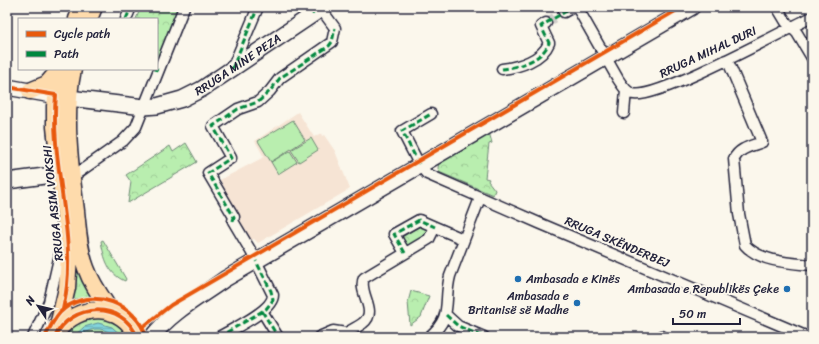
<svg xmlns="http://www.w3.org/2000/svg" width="819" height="344" font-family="Sriracha,sans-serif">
<defs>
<pattern id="grass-tufts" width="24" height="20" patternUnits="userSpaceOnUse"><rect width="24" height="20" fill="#b9eeaf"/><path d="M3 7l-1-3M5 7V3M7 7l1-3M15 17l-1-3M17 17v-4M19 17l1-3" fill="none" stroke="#9fcc97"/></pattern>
<pattern id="park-crowns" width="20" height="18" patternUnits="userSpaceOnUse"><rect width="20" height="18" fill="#b9eeaf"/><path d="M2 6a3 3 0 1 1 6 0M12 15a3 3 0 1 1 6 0" fill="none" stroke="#9fcc97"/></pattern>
<pattern id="water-rules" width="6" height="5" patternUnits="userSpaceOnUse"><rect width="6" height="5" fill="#83d4db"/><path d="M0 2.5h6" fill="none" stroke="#71b6bd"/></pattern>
</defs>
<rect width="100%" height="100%" fill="#fbf7ec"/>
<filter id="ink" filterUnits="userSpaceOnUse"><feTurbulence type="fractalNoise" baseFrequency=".025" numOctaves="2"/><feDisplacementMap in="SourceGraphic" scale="8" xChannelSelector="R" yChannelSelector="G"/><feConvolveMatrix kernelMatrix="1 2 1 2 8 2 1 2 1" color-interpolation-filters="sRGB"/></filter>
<g filter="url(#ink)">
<path fill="#f6e4d4" d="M 298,112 L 314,137 L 321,133 L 322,136 L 324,135 L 335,151 L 350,189 L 258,243 L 254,239 L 250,240 L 220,180 L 264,157 L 255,141 Z"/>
<path fill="url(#grass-tufts)" stroke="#6e8875" d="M 103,240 L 126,279 L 125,281 C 108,274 104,258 101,241 Z
M 75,246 L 94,296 L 75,299 L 68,303 Z
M 101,317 C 115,320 121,326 130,337 L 66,337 C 74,323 85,318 101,317 Z"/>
<path fill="url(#park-crowns)" stroke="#6e8875" d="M 141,7 L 180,7 L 157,61 L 157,19 L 136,19 Z
M 489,132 L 492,143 L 489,144 L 485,178 L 489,179 L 488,181 L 495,190 L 493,195 L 439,172 L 438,168 L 439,162 Z
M 186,143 L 197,162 L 128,203 L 131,182 L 126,175 L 170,146 L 173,152 Z
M 420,226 L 428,230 L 426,236 L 407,246 L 402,237 Z
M 411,291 L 429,296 L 421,317 L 410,325 L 408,302 Z"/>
<path fill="#b9eeaf" stroke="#6e8875" d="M 293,120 L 305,140 L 271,162 L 258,141 Z
M 311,138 L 318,150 L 299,162 L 291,150 Z
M 290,151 L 297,162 L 278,174 L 271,162 Z"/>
<path fill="url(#water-rules)" stroke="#5c8d9b" d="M 98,323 L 112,327 L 123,337 C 113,337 107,328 96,329 C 87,329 82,337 73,337 L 84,327 Z"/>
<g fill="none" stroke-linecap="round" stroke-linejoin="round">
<path stroke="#d0ccc9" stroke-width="10" stroke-dasharray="10 5" stroke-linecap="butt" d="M 546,23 L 564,12"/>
<g stroke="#22223b" stroke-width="13">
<path id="street" d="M 577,7 L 618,79 C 622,85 626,92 633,94 C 657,100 783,31 812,17
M 777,7 L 786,22 L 797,33 L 812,58
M 564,12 L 573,7
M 126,19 L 131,7
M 726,60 L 730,66 L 762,142 C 752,146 739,148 734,159 L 739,214 L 745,245 C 760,262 791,263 812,265
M 232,69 L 258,7
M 502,69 C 519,67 542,60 549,43 L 541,26 L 546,23
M 624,113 L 626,90
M 431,114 L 402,131 L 420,166 L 427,174 L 539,223 L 808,337
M 72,177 L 123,141 L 136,127 L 184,7
M 405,253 L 394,234 L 419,220 L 435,227
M 262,311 L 278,337
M 446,315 L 458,326 L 484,337
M 33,337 L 49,302 L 63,241
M 219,337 C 232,329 273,311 273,295 L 252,253 L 233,221 L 234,217 L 208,173 L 231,158 L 213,126 L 238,109 L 258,102 L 270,91 L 280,78 L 332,42 L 335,28 L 321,9
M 319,337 L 333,331 L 346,333 C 351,330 358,327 363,323 C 379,311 357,292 364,278 L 429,239 L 435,227 L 463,239
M 429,337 C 454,316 443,303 450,276 L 480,198
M 661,337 L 662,336"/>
</g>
<g stroke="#22223b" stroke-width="18">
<g id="secondary">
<path id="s1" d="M 7,87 L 69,98 L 144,107 L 157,106 L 182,99 L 202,89 L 324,7"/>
<path d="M 7,181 L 60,174"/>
<path d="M 152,337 C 171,312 200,297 225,279 L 692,7"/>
</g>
</g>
<g stroke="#22223b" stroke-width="19">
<path id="primary" d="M 77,19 L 82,7
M 89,19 L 94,7
M 73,69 C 63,116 70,164 76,211 C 78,230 79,250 86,268 C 92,285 102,298 112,313
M 30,91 L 47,84 L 60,69
M 58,331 C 77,303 123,302 137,337
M 56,334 L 67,288 L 69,255 L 55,127 L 55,106 L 60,69"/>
</g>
<use href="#street" stroke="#fbf7ec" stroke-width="10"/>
<use href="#secondary" stroke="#fbf7ec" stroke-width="15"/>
<use href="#primary" stroke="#fedbac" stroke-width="16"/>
<path stroke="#00873e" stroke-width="3" stroke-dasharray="6 3" stroke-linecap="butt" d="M 305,7 L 314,14
M 126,19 L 131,7
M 154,69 L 158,70
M 232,69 L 258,7
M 502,69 C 519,67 542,60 549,43 L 541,26 L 573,7
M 419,164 L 402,131 L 431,114
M 233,221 L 234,217 L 208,173 L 231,158 L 213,126 L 238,109 L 258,102 L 270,91 L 280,78 L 329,46 L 332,42 L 335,28
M 405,253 L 394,234 L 419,220 L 435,227
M 262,311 L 278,337
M 446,315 L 458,326 L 484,337
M 219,337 L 266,309 L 273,300 L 271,291 L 256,261
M 661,337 L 662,336"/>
<g stroke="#fbf7ec" stroke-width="6">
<path id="cycleway" d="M 7,87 L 56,95 C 49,167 80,238 63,309
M 143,327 L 171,305 L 682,7
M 45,337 C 50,328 55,315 64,309 C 92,286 137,304 146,337
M 55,337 C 70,303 123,300 137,337"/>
</g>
<use href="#cycleway" stroke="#e8590c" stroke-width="4"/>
</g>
</g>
<g fill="#1f6fb2" stroke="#fbf7ec" stroke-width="1.5">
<circle cx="518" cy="279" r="4"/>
<circle cx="787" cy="289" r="4"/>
<circle cx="577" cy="303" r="4"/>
</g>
<g text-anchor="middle" stroke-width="4" stroke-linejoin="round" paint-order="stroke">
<g font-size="12" fill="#22223b" stroke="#fbf7ec">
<text transform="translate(708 52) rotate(-25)" y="4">RRUGA MIHAL DURI</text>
<text dy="4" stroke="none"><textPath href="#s1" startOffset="243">RRUGA MINE PEZA</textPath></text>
<text transform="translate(53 203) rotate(-96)" y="4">RRUGA ASIM VOKSHI</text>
<text transform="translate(617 242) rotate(23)" y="4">RRUGA SKËNDERBEJ</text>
</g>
<g font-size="12" fill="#22223b" stroke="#fbf7ec" text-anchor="end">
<text x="526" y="283" text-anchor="start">Ambasada e Kinës</text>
<text x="779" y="293">Ambasada e Republikës Çeke</text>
<text x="569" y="300">Ambasada e<tspan x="569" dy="14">Britanisë së Madhe</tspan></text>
</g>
</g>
<rect width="819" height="344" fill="none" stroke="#fbf7ec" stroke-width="24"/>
<rect x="12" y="12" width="795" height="320" fill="none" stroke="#22223b" stroke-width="1.5" filter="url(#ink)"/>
<rect x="18" y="18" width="140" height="52" fill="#fbf7ec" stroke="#a4a2a5"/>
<rect x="26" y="31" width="20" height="6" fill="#e8590c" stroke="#a4a2a5"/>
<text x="54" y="38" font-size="12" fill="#22223b">Cycle path</text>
<rect x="26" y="51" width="20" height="6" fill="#00873e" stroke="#a4a2a5"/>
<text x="54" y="58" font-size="12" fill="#22223b">Path</text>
<g transform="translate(38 306) rotate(305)" stroke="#fbf7ec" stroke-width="3" paint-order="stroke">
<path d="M0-3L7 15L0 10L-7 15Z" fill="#22223b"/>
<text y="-6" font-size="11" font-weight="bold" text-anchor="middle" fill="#22223b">N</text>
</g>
<path d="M673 318v6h67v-6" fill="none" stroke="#22223b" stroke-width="2"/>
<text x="679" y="318" font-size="12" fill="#22223b" stroke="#fbf7ec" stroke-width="3" paint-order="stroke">50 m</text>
</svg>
